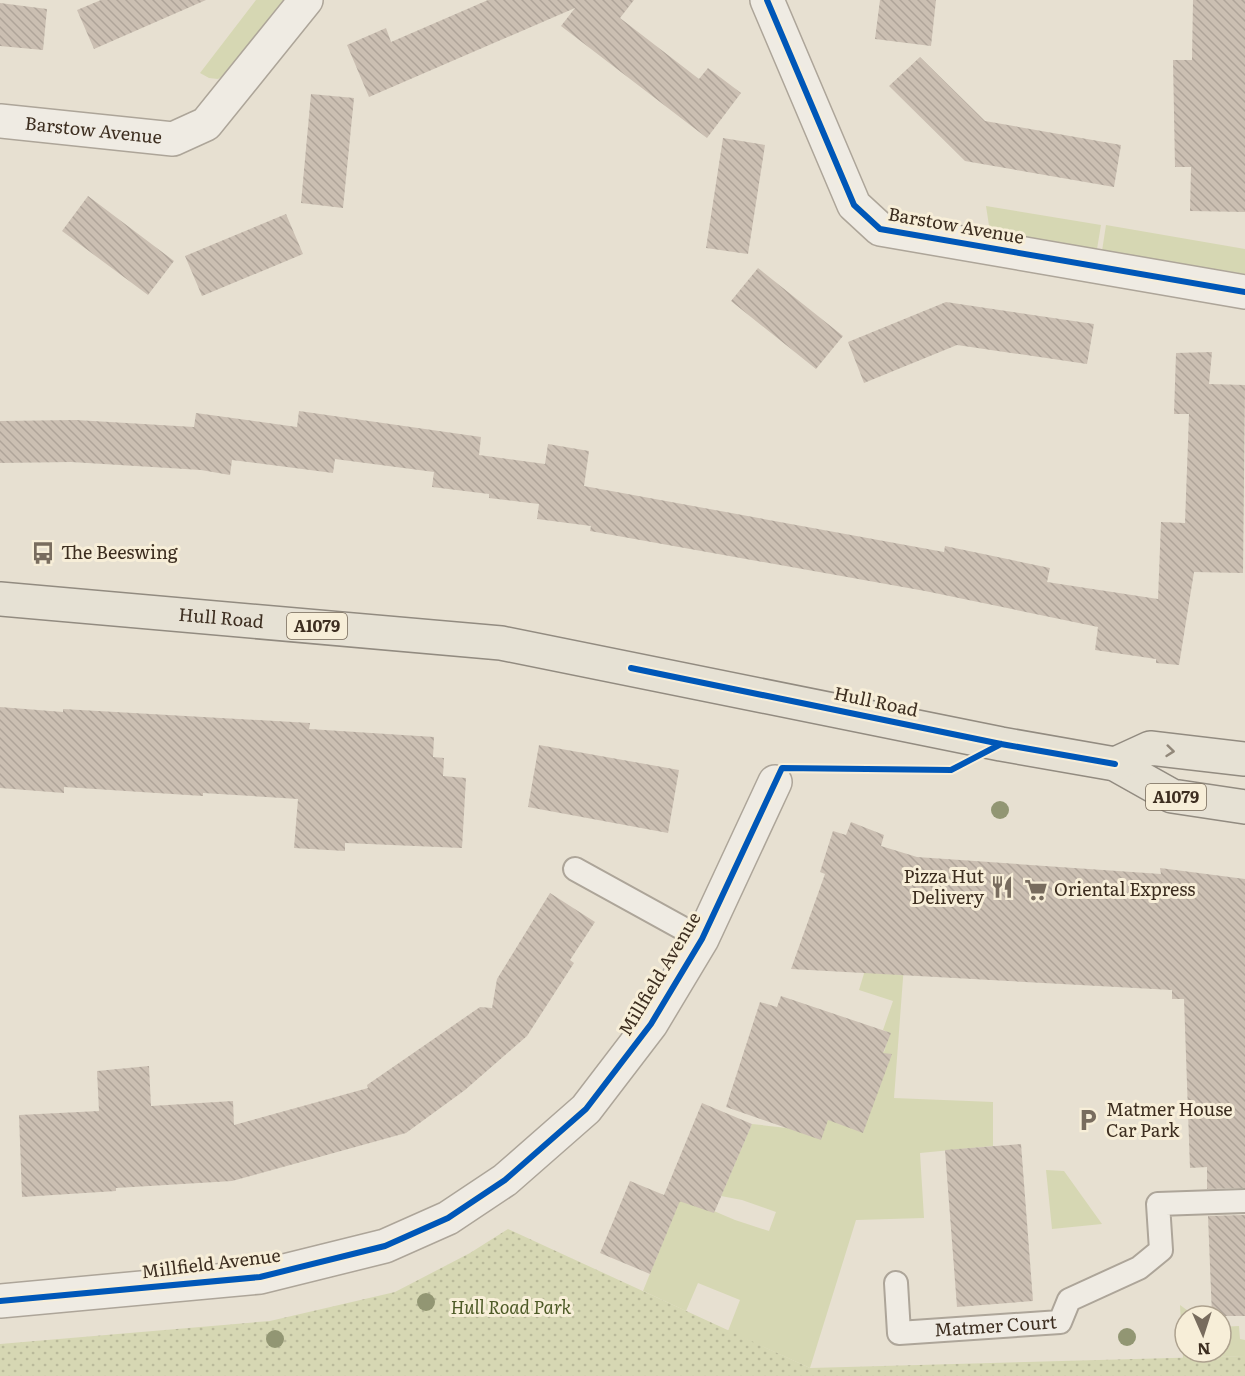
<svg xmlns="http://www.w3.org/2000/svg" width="1245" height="1376" font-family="Literata,serif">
<defs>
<pattern id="park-dots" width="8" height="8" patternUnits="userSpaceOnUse" patternTransform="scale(1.5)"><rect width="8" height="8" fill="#d6d7b3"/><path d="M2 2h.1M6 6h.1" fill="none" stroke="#b9b99a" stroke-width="1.8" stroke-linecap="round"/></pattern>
<pattern id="building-back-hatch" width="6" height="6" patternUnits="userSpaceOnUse" patternTransform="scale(1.5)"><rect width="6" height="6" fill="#cbbfb2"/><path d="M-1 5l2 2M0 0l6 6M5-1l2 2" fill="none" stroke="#afa499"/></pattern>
</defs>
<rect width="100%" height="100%" fill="#e7e0d1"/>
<path fill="#d6d7b3" d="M 256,0 L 284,0 L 224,75 L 218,79 L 209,78 L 200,73 Z
M 986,206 L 1101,225 L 1097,249 L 990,232 Z
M 1106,225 L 1245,249 L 1245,274 L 1102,251 Z
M 869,957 L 904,965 L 894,1098 L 993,1102 L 993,1146 L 920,1153 L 924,1218 L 856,1220 L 810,1368 L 728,1331 L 740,1300 L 698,1283 L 686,1311 L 643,1291 L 681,1197 L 735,1220 L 769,1231 L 776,1212 L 742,1200 L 721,1196 L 752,1124 L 787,1128 L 809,1026 L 884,1052 L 890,1033 L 883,1030 L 893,1001 L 859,990 Z
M 1046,1170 L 1064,1171 L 1102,1224 L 1052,1229 Z
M 1180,1305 L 1195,1316 L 1185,1316 L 1185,1352 L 1221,1352 L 1221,1327 L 1239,1326 L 1240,1339 L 1245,1340 L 1245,1356 L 1183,1358 Z"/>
<path fill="url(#park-dots)" d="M 508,1229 L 810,1368 L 1245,1356 L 1245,1376 L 0,1376 L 0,1344 L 270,1321 L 395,1292 L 470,1253 Z"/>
<path fill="url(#building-back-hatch)" d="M 101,0 L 206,0 L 94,49 L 77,10 Z
M 488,0 L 634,0 L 620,18 L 699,79 L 708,68 L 741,93 L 707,138 L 561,26 L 575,8 L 369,97 L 347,45 L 386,28 L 391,42 Z
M 880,0 L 936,0 L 931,46 L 875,39 Z
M 1193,0 L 1245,0 L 1245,212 L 1190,211 L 1191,167 L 1175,167 L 1173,60 L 1192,60 Z
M 0,3 L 47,9 L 43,50 L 0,46 Z
M 920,57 L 985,121 L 1121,145 L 1114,187 L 965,161 L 889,86 Z
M 311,94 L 354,98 L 343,208 L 301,203 Z
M 723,138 L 765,145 L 748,254 L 706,248 Z
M 88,196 L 174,261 L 148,295 L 62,231 Z
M 286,214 L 303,254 L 202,296 L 185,256 Z
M 758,268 L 843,336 L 816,369 L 731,301 Z
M 946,302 L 1094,324 L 1087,364 L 957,345 L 864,383 L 848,342 Z
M 1212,352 L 1209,384 L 1245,385 L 1243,573 L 1194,572 L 1179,665 L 1156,663 L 1156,659 L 1095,650 L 1098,627 L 925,591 L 590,531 L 591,526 L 537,519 L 539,504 L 489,498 L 489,494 L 432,487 L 434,472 L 335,459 L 333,473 L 232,460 L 230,475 L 201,470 L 71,462 L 0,463 L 0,421 L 76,420 L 194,427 L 196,413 L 297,427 L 299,411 L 481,437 L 479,455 L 545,464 L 548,444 L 589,451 L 584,486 L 944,552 L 945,546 L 1050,568 L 1047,582 L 1158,599 L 1161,522 L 1185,523 L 1189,414 L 1174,414 L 1176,353 Z
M 0,707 L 63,712 L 63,709 L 310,723 L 309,729 L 434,737 L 433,757 L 444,758 L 443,776 L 466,778 L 462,848 L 345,843 L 345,851 L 294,848 L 298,799 L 203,793 L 203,796 L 64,787 L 64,793 L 0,788 Z
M 539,745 L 679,770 L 668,833 L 528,807 Z
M 851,822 L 884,835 L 881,846 L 917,857 L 1161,874 L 1160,868 L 1245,879 L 1245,1188 L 1207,1189 L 1207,1167 L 1190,1168 L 1184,999 L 1172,999 L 1172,990 L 791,969 L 825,874 L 820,872 L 833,831 L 846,835 Z
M 550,893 L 595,922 L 570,960 L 574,963 L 527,1036 L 465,1090 L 406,1133 L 232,1181 L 116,1188 L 116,1191 L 22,1197 L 19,1115 L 99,1111 L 97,1071 L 149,1066 L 151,1106 L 233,1101 L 234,1125 L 368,1088 L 367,1085 L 480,1007 L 492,1008 L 497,979 Z
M 781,996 L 891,1033 L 883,1053 L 892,1054 L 863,1133 L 828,1120 L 821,1140 L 726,1107 L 760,1002 L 777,1007 Z
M 702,1103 L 752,1124 L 714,1213 L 673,1199 L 680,1201 L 650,1274 L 600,1253 L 630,1181 L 664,1195 Z
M 1021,1144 L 1033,1301 L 957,1307 L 945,1150 Z
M 1245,1215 L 1245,1316 L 1212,1316 L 1208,1216 Z"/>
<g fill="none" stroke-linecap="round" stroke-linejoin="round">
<g stroke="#ada599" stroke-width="26">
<g id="service">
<path d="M 575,869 L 702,939"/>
<path id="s1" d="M 896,1283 L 899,1333 L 1060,1322 L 1069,1300 L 1139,1268 L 1161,1250 L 1158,1204 L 1245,1201"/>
</g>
</g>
<g stroke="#ada599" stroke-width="36">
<g id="minor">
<path d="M 767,0 L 854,205 L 880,229 L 1245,292"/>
<path id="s2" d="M 0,121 L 173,139 L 206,124 L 306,0"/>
<path d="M 0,1301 L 260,1277 L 385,1246 L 448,1218 L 505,1180 L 586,1109 L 651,1024 L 702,939 L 775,782"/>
</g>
</g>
<g stroke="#928b80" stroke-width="36">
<g id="primary">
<path id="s3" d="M 0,599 L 501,643 L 1001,744 L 1115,764 L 1172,796 L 1245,807"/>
<path d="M 1115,764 L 1150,748 L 1245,759"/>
</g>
</g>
<use href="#service" stroke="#efebe3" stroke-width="22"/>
<use href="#minor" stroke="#efebe3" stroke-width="33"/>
<use href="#primary" stroke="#e6e1d4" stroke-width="33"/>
<g stroke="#f7eed8" stroke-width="10">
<path id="cycleway" d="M 767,0 L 854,205 L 880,229 L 1245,292
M 631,668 L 1001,744 L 1115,764
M 0,1301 L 260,1277 L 385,1246 L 448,1218 L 505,1180 L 586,1109 L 651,1024 L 702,939 L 782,768 L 951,770 L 1001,744"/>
</g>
<use href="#cycleway" stroke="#0057b8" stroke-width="6"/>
</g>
<g fill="#929673">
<circle cx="1000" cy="810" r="9"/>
<circle cx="426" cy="1302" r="9"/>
<circle cx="1127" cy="1337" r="9"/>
<circle cx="275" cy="1339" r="9"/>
</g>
<defs><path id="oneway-chevron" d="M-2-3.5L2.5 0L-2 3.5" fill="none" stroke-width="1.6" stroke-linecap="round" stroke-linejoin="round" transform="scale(1.5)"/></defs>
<use stroke="#92887a" href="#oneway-chevron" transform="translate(1170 751) rotate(6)"/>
<defs>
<g id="bus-bare" transform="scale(1.8)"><path d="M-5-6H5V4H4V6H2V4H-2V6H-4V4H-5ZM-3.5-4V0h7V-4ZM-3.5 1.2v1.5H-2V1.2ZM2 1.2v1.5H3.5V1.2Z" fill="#786c5e" stroke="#f7eed8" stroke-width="2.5" paint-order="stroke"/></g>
<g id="restaurant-bare" transform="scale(1.8)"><path d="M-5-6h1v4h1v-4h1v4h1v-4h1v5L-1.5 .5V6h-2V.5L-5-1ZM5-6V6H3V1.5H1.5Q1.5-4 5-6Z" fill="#786c5e" stroke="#f7eed8" stroke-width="2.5" paint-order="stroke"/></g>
<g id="supermarket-bare" transform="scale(1.8)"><path d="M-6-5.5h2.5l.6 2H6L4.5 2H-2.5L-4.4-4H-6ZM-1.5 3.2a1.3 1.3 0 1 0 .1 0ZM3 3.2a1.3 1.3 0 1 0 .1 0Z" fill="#786c5e" stroke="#f7eed8" stroke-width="2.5" paint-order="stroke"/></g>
<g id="parking-bare" transform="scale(1.8)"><path d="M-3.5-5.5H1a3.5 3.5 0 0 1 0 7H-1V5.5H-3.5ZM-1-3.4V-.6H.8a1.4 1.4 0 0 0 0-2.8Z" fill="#786c5e" stroke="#f7eed8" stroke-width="2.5" paint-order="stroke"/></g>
</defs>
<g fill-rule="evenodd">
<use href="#bus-bare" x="43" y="553"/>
<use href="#restaurant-bare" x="1002" y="887"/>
<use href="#supermarket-bare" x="1036" y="890"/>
<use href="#parking-bare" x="1088" y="1120"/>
</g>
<g text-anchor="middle" stroke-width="6" stroke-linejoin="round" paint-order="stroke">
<g fill="#f7eed8" stroke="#756857" stroke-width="1.5">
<rect x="287" y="613" width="60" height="26" rx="4.5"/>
<rect x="1146" y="784" width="60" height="26" rx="4.5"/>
</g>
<g font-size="16" font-weight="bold" fill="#3d2e20">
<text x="317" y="632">A1079</text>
<text x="1176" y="803">A1079</text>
</g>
<g font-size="18" fill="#3d2e20" stroke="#f7eed8">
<text dy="6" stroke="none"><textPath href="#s2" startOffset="94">Barstow Avenue</textPath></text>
<text transform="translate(956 226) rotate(10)" y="6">Barstow Avenue</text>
<text dy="6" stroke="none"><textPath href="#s3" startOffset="222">Hull Road</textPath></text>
<text transform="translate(876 702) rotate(12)" y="6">Hull Road</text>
<text transform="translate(660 974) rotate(-59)" y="6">Millfield Avenue</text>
<text transform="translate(211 1264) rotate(-7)" y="6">Millfield Avenue</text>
<text dy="6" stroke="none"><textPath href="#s1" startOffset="147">Matmer Court</textPath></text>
</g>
<g font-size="18" fill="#3d2e20" stroke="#f7eed8" text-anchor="start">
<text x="61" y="559">The Beeswing</text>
<text x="984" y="883" text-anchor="end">Pizza Hut<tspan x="984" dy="21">Delivery</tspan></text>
<text x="1054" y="896">Oriental Express</text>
<text x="1106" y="1116">Matmer House<tspan x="1106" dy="21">Car Park</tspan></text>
</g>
<g font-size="18" font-style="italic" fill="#4d5a26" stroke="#f7eed8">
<text x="511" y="1314">Hull Road Park</text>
</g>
</g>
<g transform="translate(1203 1334) rotate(177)"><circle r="28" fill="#f7eed8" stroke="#ada18e" stroke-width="1.5"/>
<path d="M0-4.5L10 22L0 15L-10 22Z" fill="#786c5e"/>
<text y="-9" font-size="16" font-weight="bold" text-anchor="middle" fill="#3d2e20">N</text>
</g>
</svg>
